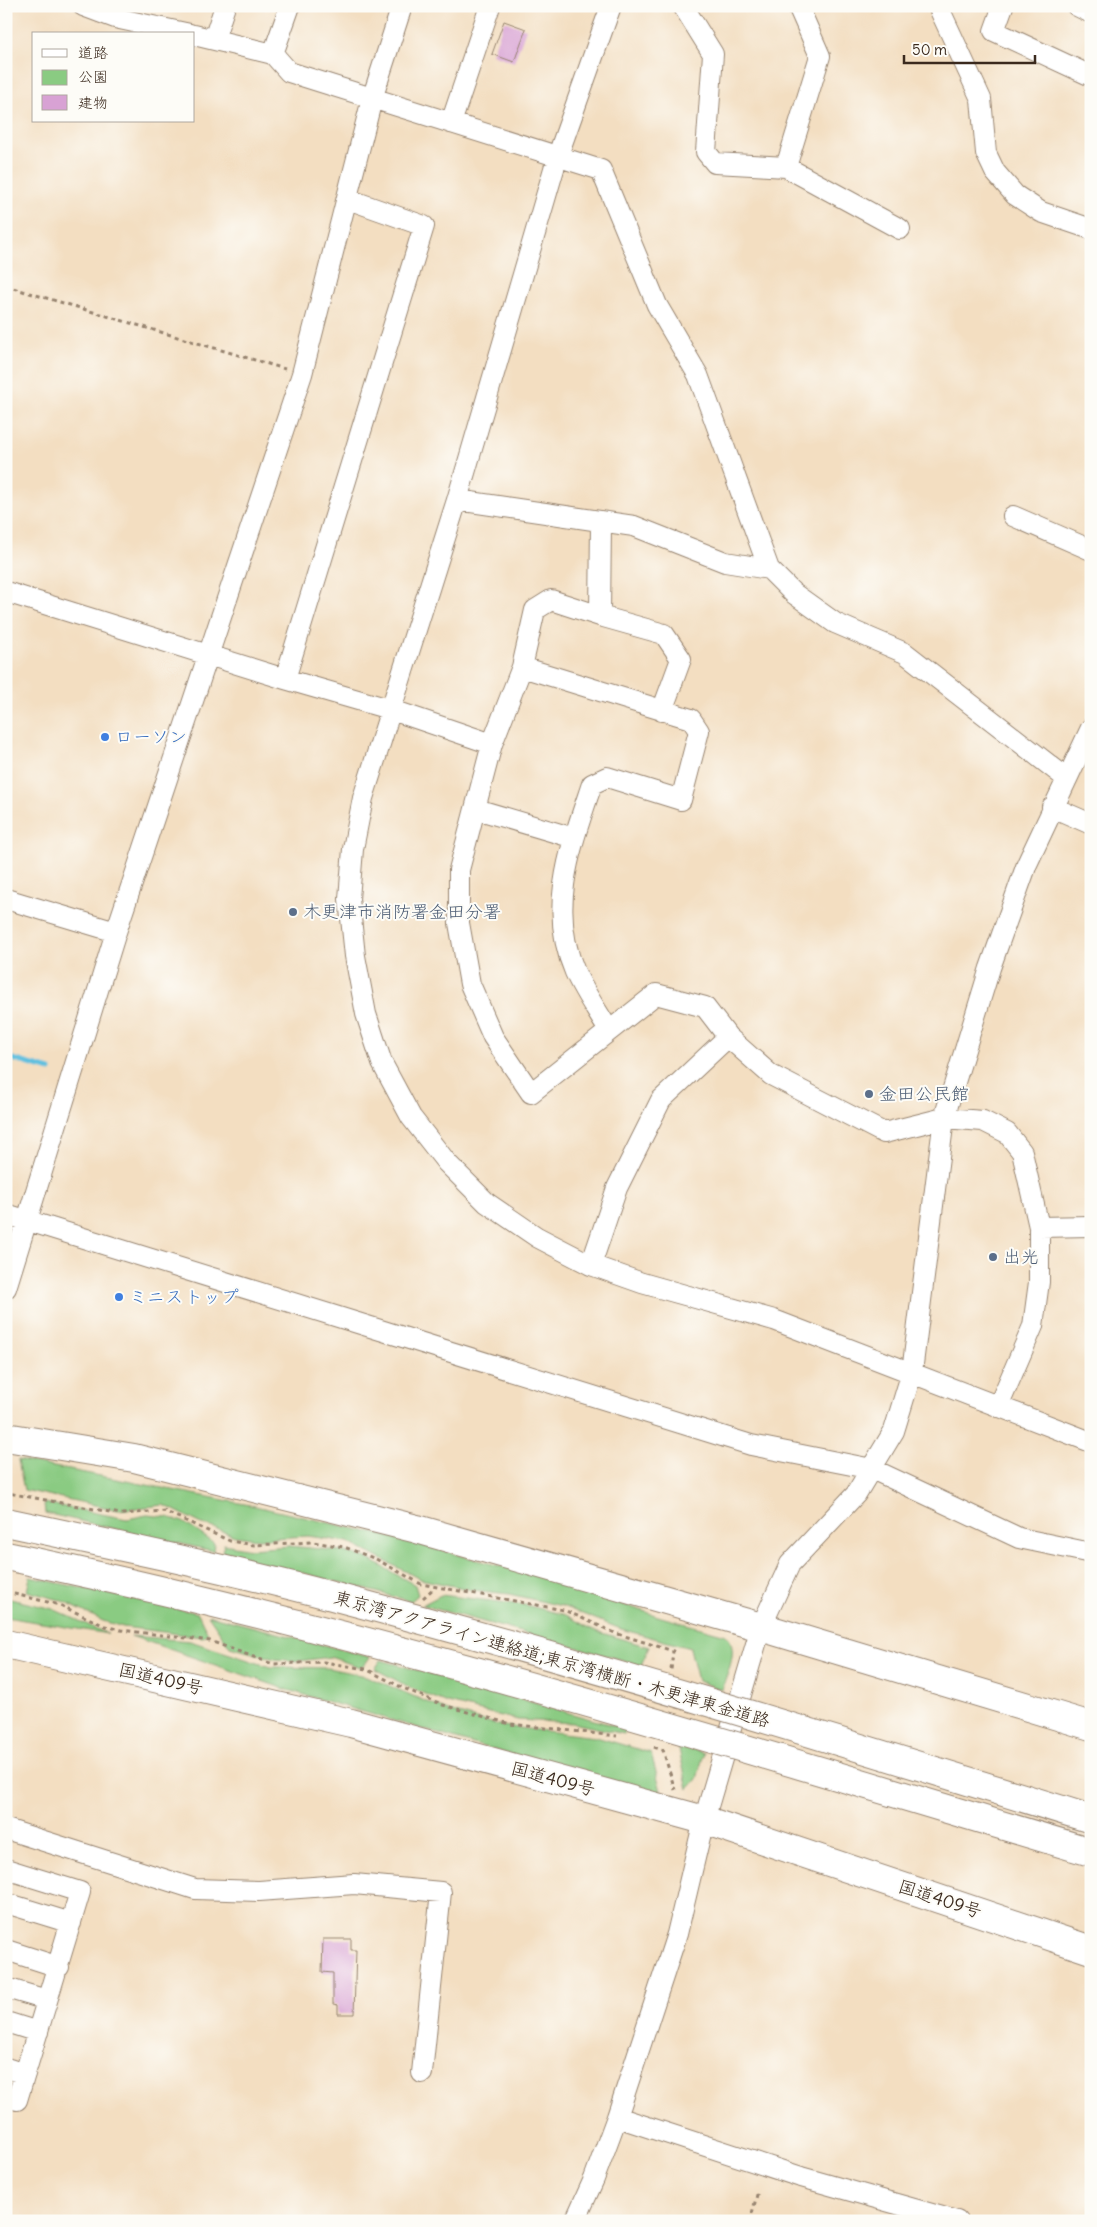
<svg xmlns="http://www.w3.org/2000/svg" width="1097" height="2227" font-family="Delius,'Klee One',sans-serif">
<rect width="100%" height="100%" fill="#fdfcf7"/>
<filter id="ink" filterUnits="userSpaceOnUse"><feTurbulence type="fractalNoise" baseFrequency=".02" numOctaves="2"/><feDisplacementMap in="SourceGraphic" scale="10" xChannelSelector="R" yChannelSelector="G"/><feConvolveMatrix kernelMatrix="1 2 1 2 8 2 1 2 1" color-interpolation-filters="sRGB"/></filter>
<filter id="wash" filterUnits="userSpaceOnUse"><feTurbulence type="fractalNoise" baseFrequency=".0096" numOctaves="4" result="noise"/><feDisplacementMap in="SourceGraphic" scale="20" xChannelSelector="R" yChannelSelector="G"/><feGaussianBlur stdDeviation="1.12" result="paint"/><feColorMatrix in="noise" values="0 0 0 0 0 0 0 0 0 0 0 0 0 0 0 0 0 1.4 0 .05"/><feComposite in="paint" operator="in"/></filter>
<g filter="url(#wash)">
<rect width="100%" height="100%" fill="#f3dec1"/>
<path fill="#8acb82" stroke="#627a50" d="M 18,1460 L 255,1506 L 400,1539 L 537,1576 L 661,1617 L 726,1635 C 740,1650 727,1672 722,1690 L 698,1681 L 690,1648 L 621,1629 L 562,1606 L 509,1594 L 473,1590 L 420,1579 L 348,1542 L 308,1536 L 257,1539 L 235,1536 L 200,1523 L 164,1505 L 118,1510 L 24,1490 Z
M 44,1503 L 127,1519 L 147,1515 L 167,1517 L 183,1522 L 214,1543 L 213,1551 L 45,1513 Z
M 224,1544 L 251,1549 L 289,1546 L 340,1551 L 367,1558 L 415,1585 L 418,1595 L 411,1601 L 222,1552 Z
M 30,1577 L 198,1613 L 208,1634 L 203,1637 L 123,1627 L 103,1621 L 60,1600 L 27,1591 Z
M 441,1595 L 525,1605 L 566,1615 L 595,1631 L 649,1647 L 641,1665 L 422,1605 Z
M 6,1598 L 53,1609 L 108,1634 L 6,1617 Z
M 208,1615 L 370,1657 L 365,1664 L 360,1667 L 330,1657 L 299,1661 L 275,1659 L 230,1647 Z
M 131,1636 L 190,1641 L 270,1667 L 328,1668 L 366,1676 L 448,1711 L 502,1726 L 596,1737 L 651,1753 L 661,1791 L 656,1797 L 288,1690 Z
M 381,1660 L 626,1729 L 624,1734 L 573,1723 L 518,1720 L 448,1703 L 415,1690 L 375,1669 Z
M 678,1745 L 704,1753 L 697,1779 L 688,1789 Z"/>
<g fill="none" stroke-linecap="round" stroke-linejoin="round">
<path stroke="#61c0df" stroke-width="5" d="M 6,1057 L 50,1070"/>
</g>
<g id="blocks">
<path fill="#d8a2d4" d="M 504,21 L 526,29 L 514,62 L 492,54 Z
M 323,1939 L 351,1939 L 351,1950 L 356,1950 L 354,2014 L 338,2014 L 338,2005 L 333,2004 L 333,1973 L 322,1972 Z"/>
</g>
</g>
<g filter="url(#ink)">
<use href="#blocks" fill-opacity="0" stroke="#978470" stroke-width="1"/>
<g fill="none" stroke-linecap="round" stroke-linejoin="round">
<g stroke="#978470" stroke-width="22">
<path id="minor" d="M 83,6 L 115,18 L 190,34
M 611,6 L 558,155 L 457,500 L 363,798 L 353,849 L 349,899 L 355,956 L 366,1014 L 382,1063 L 411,1117 L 447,1163 L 487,1203 L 537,1237 L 591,1265 L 642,1283 L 774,1320 L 1091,1442
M 683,6 L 713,54 L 706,152 L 715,163 L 786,167 L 900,229
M 938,6 L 981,99 L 986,153 L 995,172 L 1015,195 L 1041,212 L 1091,229
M 1003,6 L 994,31 L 1091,76
M 1077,6 L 1091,13
M 194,35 L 273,54 L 289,72 L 601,170 L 657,305 L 698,375 L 769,569 L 793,593 L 835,623 L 905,653 L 1066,778
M 214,39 L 225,6
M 273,54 L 290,6
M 451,123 L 490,6
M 786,167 L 820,56 L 798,6
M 457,500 L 634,526 L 725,562 L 769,569
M 1013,516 L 1091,550
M 601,522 L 600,616 L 664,634 L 681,659 L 662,711
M 6,592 L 285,679 L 389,709 L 492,744
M 600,616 L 551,600 L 535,610 L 522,667 L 492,744 L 459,870 L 459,923 L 470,984 L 493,1037 L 531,1093 L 656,994 L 705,1007 L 728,1037 L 771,1075 L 884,1133 L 944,1118 L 983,1121 L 1007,1133 L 1022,1152 L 1039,1227 L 1039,1282 L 1033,1326 L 998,1407
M 522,667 L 691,719 L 699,731 L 681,800 L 607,777 L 592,784 C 571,847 547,907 575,972 C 584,992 598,1012 609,1031
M 285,679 L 424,226 L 348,199
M 1052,807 L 1091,824
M 476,809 L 574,838
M 6,899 L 116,932
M 6,1214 L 751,1445 L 872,1469 L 1019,1538 L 1091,1553
M 1039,1227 L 1091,1226
M 591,1265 L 617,1188 L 661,1100 L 728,1037
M 6,1288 L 116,932 L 302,374 L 372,99 L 402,6
M 6,1829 L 195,1889 L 259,1891 L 354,1884 L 441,1892 L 422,2073
M 6,1869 L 80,1892 L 17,2100 L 6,2096
M 6,1903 L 71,1923
M 6,1950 L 59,1967
M 6,1988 L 47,2000
M 6,2022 L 38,2032
M 6,2068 L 25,2074
M 617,2117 L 801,2177 L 957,2221
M 575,2221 L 594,2179 L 617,2117 L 677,1934 L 704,1820 L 761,1627 L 790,1564 L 856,1494 L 894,1431 L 912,1372 L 944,1118 L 990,968 L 1027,864 L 1091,728"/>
</g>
<g stroke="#978470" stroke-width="30">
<path id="highway" d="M 6,1437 L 134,1458 L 417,1529 L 761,1627 L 1091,1726
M 6,1644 L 351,1723 L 704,1820 L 1091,1950"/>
</g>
<path stroke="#978470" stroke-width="3" stroke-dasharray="4 4" stroke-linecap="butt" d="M 6,286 L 285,369
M 6,1489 L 8,1493 L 121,1514 L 164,1511 L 230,1541 L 254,1545 L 313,1542 L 344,1547 L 376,1559 L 421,1584 L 564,1610 L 615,1633 L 673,1651 L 671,1670
M 6,1592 L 60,1605 L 105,1626 L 121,1630 L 210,1641 L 273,1664 L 324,1662 L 366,1669 L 401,1687 L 443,1705 L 510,1724 L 617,1736
M 423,1598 L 435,1587
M 654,1747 L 663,1750 L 675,1790
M 750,2221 L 758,2191"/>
<use href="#minor" stroke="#fff" stroke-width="20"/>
<use href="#highway" stroke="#fff" stroke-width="28"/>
<g stroke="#978470" stroke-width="30" stroke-linecap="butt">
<path id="highway-bridge" d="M 6,1522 C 115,1545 224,1568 332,1596 C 587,1663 839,1741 1091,1819
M 6,1556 C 373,1632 732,1745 1091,1852"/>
</g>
<use href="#highway-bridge" stroke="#fff" stroke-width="28"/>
</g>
</g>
<g fill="#3f7fe0" stroke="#fdfcf7" stroke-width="2">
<circle cx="105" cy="737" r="5"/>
<circle cx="119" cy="1297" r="5"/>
</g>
<g fill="#5c6f8a" stroke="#fdfcf7" stroke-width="2">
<circle cx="293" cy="912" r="5"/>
<circle cx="869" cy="1094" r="5"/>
<circle cx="993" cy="1257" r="5"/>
</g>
<g text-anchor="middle" stroke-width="4" stroke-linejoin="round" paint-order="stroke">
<g font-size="18" fill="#366cbe" stroke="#fdfcf7" text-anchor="start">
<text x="115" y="743">ローソン</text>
<text x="129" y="1303">ミニストップ</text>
</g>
<g font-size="18" fill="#4e5e75" stroke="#fdfcf7" text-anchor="start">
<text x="303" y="918">木更津市消防署金田分署</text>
<text x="879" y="1100">金田公民館</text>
<text x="1003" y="1263">出光</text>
</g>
<g font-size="18" fill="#3b2a1e" stroke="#fdfcf7">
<text transform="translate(552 1659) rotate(16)" y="6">東京湾アクアライン連絡道;東京湾横断・木更津東金道路</text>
<text transform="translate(161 1679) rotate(13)" y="6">国道409号</text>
<text transform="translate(553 1779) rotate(15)" y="6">国道409号</text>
<text transform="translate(940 1899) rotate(18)" y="6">国道409号</text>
</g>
</g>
<rect width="1097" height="2227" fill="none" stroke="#fdfcf7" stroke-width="25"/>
<rect x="32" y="32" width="162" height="90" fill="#fdfcf7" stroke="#afa8a0"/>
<rect x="42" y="49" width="25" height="8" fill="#ffffff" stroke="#afa8a0"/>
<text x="78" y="58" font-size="15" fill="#3b2a1e">道路</text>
<rect x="42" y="70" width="25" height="15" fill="#8acb82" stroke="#afa8a0"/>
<text x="78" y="82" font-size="15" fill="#3b2a1e">公園</text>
<rect x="42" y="95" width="25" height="15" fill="#d8a2d4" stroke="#afa8a0"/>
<text x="78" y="108" font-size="15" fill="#3b2a1e">建物</text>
<path d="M904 55v8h131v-8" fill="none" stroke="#3b2a1e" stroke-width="2.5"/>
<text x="912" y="55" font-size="15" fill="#3b2a1e" stroke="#fdfcf7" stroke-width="4" paint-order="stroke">50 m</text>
</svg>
